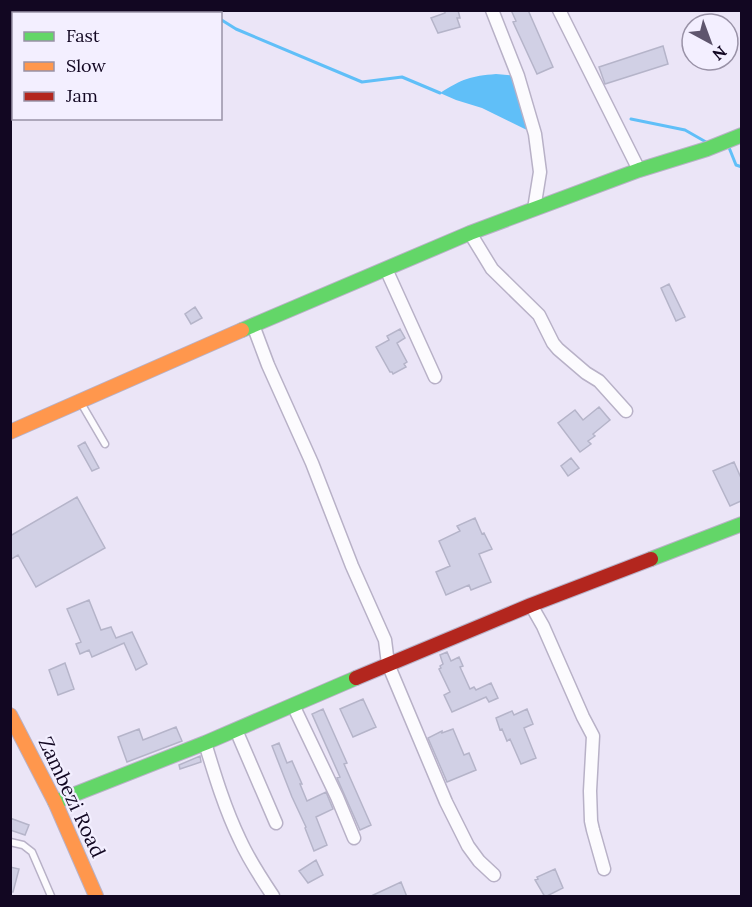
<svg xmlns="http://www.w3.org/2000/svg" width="752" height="907" font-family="Lora,serif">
<rect width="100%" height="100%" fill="#ebe5f7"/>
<path fill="#60bff8" d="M 496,74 L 518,76 L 535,134 L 482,108 L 456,100 L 440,93 C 462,79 471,76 496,74 Z"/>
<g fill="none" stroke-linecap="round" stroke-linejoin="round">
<path stroke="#60bff8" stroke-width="3" d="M 208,10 L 213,14
M 220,19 L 236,29 L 362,82 L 402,77 L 440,93
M 631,119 L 685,130 L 706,142
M 728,145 L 736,165 L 742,167"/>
</g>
<path fill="#d1d0e5" stroke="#b5b4c9" stroke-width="1.5" d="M 445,10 L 458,10 L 460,18 L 457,18 L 460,27 L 438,33 L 431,18 L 445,13 Z
M 511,10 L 528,10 L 553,67 L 537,74 L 513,22 L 516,21 Z
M 663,46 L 668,64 L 605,84 L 599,67 Z
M 669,284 L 685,317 L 676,321 L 661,288 Z
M 195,307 L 202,318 L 191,324 L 185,314 Z
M 400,329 L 405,338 L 397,343 L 407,362 L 404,364 L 406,367 L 393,374 L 392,372 L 390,372 L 376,347 L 389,340 L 387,336 Z
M 599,407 L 610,420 L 593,434 L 595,436 L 588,441 L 591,444 L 580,452 L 558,423 L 575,410 L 583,420 Z
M 85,442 L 99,468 L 92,471 L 78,446 Z
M 571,458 L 579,468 L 568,476 L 561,466 Z
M 734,462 L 741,478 L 741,501 L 730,506 L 713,471 Z
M 77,497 L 105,548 L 36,587 L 18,555 L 10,560 L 10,536 Z
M 475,518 L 482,534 L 484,533 L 492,549 L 479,554 L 491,582 L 471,590 L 469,585 L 446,595 L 436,572 L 450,566 L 439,541 L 460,531 L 457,526 Z
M 89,600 L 101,630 L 111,627 L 116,638 L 132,632 L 147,664 L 136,670 L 124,643 L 92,657 L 89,650 L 80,654 L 76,644 L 81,642 L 67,609 Z
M 447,652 L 451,661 L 459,657 L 463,666 L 460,667 L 470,689 L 474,687 L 476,690 L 491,683 L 498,698 L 489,702 L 486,697 L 452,712 L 444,695 L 450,692 L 439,669 L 441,668 L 440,666 L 443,664 L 440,655 Z
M 65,663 L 74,689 L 58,695 L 49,670 Z
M 363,699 L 376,727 L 353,737 L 340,709 Z
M 323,709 L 347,763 L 344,764 L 371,825 L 360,830 L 337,778 L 340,777 L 312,714 Z
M 527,709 L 533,724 L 524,728 L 536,758 L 521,764 L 510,739 L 507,741 L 502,729 L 500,730 L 496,718 L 512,711 L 514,715 Z
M 176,727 L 182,741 L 127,762 L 118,737 L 139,729 L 143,740 Z
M 453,729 L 464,755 L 469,753 L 476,770 L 447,782 L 428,738 L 442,731 L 442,733 Z
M 279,743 L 287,763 L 292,761 L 302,784 L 300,784 L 307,801 L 326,792 L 333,809 L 316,817 L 327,845 L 314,851 L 305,828 L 306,827 L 292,797 L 272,746 Z
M 200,756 L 201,762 L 180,769 L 179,765 Z
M 10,818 L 29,825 L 25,835 L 10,830 Z
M 316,860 L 323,875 L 308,883 L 299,871 Z
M 10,867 L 19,869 L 13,892 L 10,892 Z
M 555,869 L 563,888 L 545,897 L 535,880 L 538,879 L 537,877 Z
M 401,882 L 407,897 L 369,897 Z"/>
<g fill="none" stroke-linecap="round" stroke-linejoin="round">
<g stroke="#b8b1c7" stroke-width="9">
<path id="lane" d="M 81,403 L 105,444
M 10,842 L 23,845 L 32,852 L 51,896"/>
</g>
<g stroke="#b8b1c7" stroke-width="15">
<path id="street" d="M 492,10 L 518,76 L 535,134 L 540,172 L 534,209
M 559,10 L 639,170
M 470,233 L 492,269 L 539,315 L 553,343 L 558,349 L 586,373 L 599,381 L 626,411
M 386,269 L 435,377
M 253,325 L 268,365 L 312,463 L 352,566 L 385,640 L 388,664 L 446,802 L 468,846 L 479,861 L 494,875
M 531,605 L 543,626 L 583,717 L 593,736 L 590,791 L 591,821 L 593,830 L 604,869
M 293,705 L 337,797 L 354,838
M 236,730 L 276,823
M 205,743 C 215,776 225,809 240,840 C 249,860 261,878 273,896"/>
</g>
<g stroke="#b8b1c7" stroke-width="16">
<path id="fast" d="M 242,330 L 470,233 L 639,170 L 707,149 L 742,135
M 651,559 L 742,524
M 55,802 L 205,743 L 356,678"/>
</g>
<g stroke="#b8b1c7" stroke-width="16">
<path id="slow" d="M 10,432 L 242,330
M 10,715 L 55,802 L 96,896"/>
</g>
<g stroke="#b8b1c7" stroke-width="16">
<path id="jam" d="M 356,678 L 531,605 L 651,559"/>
</g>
<use href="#lane" stroke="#fcfbfe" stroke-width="6"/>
<use href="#street" stroke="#fcfbfe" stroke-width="12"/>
<use href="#fast" stroke="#63d668" stroke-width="14"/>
<use href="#slow" stroke="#ff974d" stroke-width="14"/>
<use href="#jam" stroke="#b3261e" stroke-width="14"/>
</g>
<g text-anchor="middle" stroke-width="4.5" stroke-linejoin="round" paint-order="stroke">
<g font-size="20" fill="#120722" stroke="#f3efff">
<text transform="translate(72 797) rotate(65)" y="7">Zambezi Road</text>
</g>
</g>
<rect width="752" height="907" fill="none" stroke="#120722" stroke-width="24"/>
<rect x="12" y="12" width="210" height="108" fill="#f3efff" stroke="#9992a7" stroke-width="1.5"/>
<rect x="24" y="32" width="30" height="9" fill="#63d668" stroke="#9992a7" stroke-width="1.5"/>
<text x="66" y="42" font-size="18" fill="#120722">Fast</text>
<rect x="24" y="62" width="30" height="9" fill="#ff974d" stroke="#9992a7" stroke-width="1.5"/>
<text x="66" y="72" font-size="18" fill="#120722">Slow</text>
<rect x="24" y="92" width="30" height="9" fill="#b3261e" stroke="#9992a7" stroke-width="1.5"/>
<text x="66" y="102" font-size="18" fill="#120722">Jam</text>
<g transform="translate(710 42) rotate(139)"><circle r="28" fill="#f3efff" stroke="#9992a7" stroke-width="1.5"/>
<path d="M0-4.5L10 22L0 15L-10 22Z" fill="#5e556d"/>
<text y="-9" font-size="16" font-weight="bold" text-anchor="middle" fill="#120722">N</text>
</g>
</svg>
